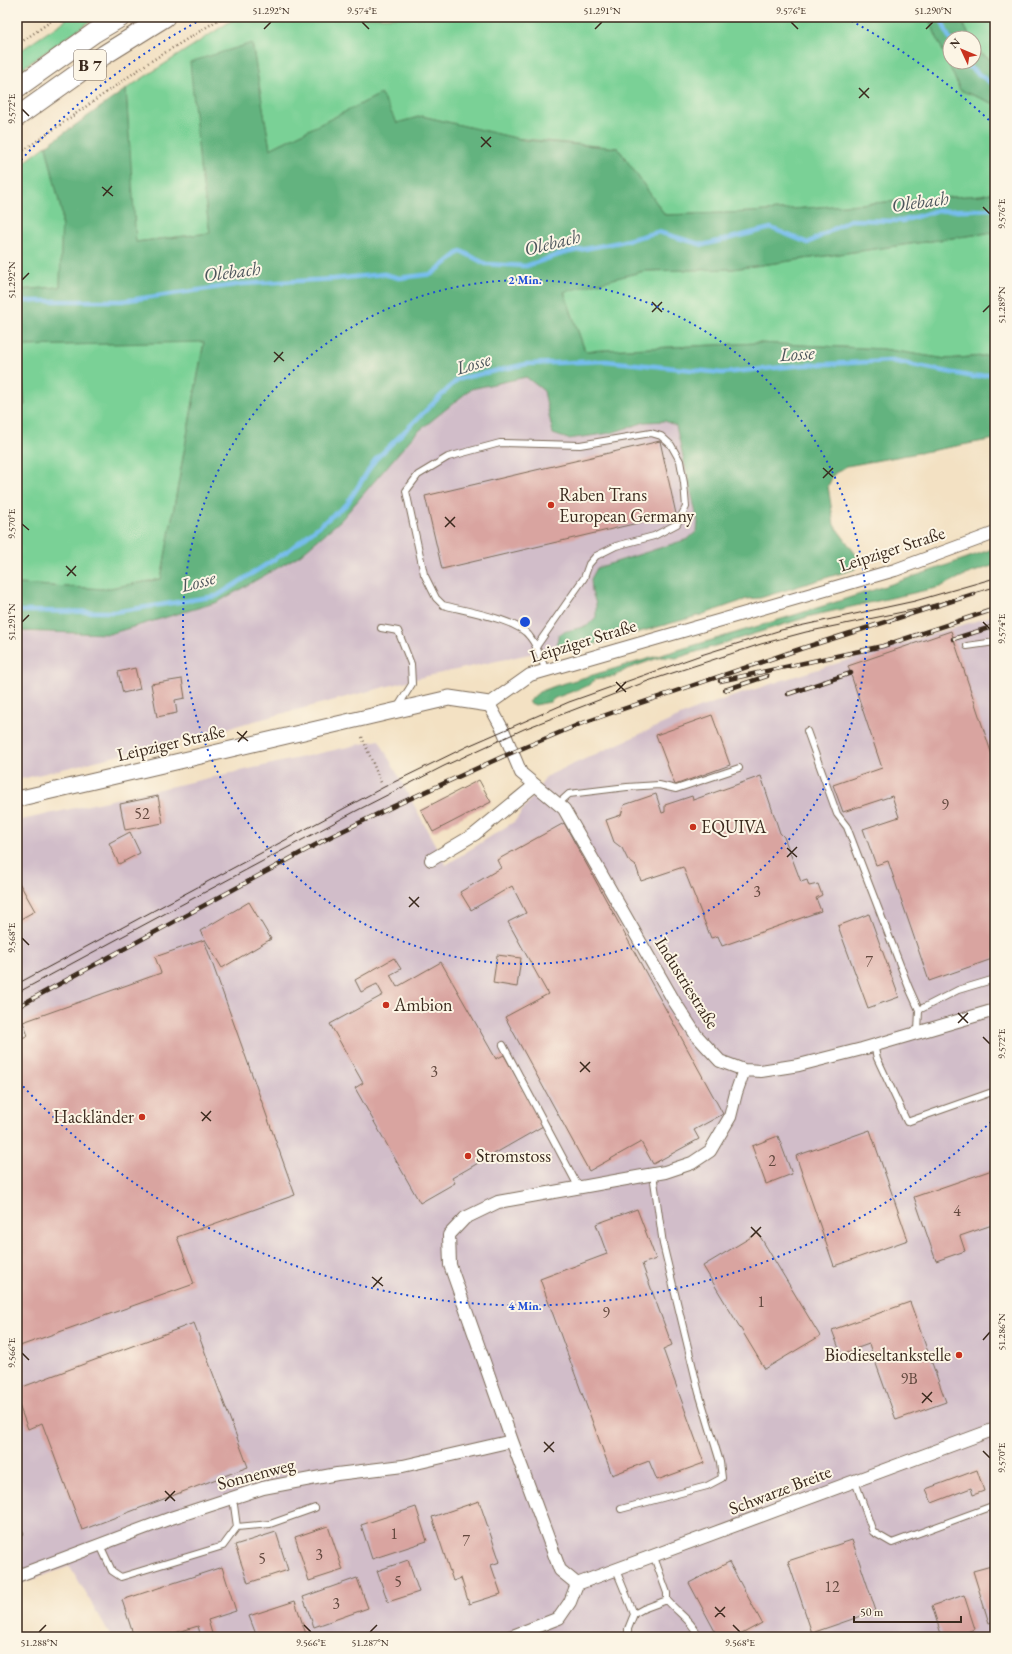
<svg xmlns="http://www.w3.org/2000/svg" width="1012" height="1654" font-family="'EB Garamond',serif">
<rect width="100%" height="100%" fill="#fcf5e5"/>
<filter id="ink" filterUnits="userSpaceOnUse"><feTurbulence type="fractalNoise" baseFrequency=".025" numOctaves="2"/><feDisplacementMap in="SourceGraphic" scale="8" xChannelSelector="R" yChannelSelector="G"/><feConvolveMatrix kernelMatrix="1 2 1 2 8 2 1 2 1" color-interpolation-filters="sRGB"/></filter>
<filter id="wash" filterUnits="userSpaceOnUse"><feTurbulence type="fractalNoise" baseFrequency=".012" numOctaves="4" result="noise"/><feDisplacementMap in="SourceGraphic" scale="16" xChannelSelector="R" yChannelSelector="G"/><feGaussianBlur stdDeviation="0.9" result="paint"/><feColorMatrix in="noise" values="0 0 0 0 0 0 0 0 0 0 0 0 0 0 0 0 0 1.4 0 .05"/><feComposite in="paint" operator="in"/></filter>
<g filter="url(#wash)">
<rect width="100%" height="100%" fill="#f3e1c3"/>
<path fill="#d1bdc9" d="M 527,377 L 544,391 L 553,434 L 611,433 L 645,422 L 665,421 L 676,426 L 698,522 L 697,531 L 688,539 L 592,592 L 596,604 L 596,617 L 587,626 L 563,632 L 558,636 L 557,648 L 423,677 L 186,739 L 17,780 L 17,632 L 109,634 L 218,602 L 300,555 L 341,520 L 415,434 L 471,389 Z
M 995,615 L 995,1637 L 111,1637 L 70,1566 L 17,1585 L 17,821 L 379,740 L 446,865 L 515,821 L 547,776 L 698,708 L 783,680 Z"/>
<path fill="#7ad196" stroke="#5a7e5a" d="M 65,17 L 96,17 L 17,72 L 17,53 L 66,20 Z
M 237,17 L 928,17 L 960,90 L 995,104 L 995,192 L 981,195 L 752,212 L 665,215 L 618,148 L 515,138 L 422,116 L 397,123 L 381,94 L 270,149 L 252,43 L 200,166 L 210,233 L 135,242 L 126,89 Z
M 959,17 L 995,17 L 995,62 C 985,56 974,52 974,38 L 971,38 Z
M 46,146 L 62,214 L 60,287 L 17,290 L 17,168 Z
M 995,232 L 995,355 L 946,359 L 883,349 L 758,343 L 585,351 L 564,291 L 644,271 L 733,269 Z
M 204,341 L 161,579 L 104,589 L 17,584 L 17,408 L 24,405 L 19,346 Z"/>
<path fill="#63b37f" stroke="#4f6e4e" d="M 928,17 L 959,17 L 971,38 L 950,38 L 950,62 L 974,62 L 974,43 L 980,54 L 995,62 L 995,104 L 960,90 Z
M 252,43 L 270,149 L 381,94 L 397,123 L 422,116 L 524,140 L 618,148 L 665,215 L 752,212 L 981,195 L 995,192 L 995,232 L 733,269 L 644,271 L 564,292 L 585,351 L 758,343 L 883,349 L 946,359 L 995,355 L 995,439 L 847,466 L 834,474 L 828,486 L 834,525 L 857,556 L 855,569 L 760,598 L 747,599 L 701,615 L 574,650 L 562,652 L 557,648 L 558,636 L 563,632 L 587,626 L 596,617 L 596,604 L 592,592 L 591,579 L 597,568 L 688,539 L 697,531 L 698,522 L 676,426 L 665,421 L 645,422 L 611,433 L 568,439 L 553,434 L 544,391 L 526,377 L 471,389 L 415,434 L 341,520 L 300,555 L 218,602 L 109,634 L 17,631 L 17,584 L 104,589 L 161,579 L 204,342 L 19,346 L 25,405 L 17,408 L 17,290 L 60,287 L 62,214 L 46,146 L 126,89 L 136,242 L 210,233 L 200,166 L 190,62 Z
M 995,548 L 995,565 L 965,575 L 940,587 L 811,616 L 677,658 L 661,657 L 627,669 L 615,676 L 594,680 L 590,685 L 555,698 L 550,702 L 535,705 L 528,702 L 539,692 L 555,686 C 702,643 850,601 995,548 Z"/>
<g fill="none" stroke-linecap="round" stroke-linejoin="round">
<path stroke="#77bdee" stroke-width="4.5" d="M 940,17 L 950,40
M 962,62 L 995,86
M 17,301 L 122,301 L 242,284 L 334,279 L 384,274 L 399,278 L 432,274 L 461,251 L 486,264 L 526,266 L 564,253 L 620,242 L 658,232 L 703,245 L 771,228 L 808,243 L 850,220 L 902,221 L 935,211 L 995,209
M 17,611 L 114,612 L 217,596 L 289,550 L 347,504 L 375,460 L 458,379 L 527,364 L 606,361 L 722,373 L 804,365 L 892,361 L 974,377 L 995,373"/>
</g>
<g id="blocks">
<path fill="#d9a4a0" d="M 660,441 L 676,514 L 442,569 L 425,496 Z
M 951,631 L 995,764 L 995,958 L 929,981 L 888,861 L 876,865 L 863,829 L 899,817 L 892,796 L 843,812 L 833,785 L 882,768 L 848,666 Z
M 135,668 L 140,689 L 123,693 L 118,672 Z
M 182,679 L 185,698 L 175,700 L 177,713 L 157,717 L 151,684 Z
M 712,715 L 730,765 L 675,785 L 656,735 Z
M 761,776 L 780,833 L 784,837 L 801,882 L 807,880 L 809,886 L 818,884 L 822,895 L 816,898 L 821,911 L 722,946 L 718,936 L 711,938 L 683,867 L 641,881 L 636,866 L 628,860 L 622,848 L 614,842 L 606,820 L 621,815 L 624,805 L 656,794 L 662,813 L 665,812 L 665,805 L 692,796 L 693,800 Z
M 479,780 L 491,802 L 433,832 L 421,810 Z
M 158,796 L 163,823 L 125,830 L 120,804 Z
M 564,823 L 723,1114 L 694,1130 L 699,1139 L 653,1164 L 641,1142 L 589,1171 L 505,1017 L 548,994 L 508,922 L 526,913 L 512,886 L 471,910 L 460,892 L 501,868 L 497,860 Z
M 130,832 L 140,853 L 119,864 L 109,843 Z
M 17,879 L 35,911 L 17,921 Z
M 249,902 L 271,939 L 222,968 L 200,931 Z
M 869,914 L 899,997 L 868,1008 L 838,926 Z
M 204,940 L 295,1195 L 177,1237 L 194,1284 L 17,1347 L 17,1039 L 28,1036 L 23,1022 L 161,973 L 155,957 Z
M 497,955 L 521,958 L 517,987 L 493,983 Z
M 394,958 L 401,969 L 390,975 L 397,987 L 441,962 L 496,1059 L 504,1055 L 543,1126 L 452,1178 L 455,1183 L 420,1203 L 355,1088 L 363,1083 L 330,1024 L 383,995 L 377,984 L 361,992 L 355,980 Z
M 870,1130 L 908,1240 L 834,1266 L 796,1156 Z
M 778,1136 L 792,1174 L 766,1184 L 752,1146 Z
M 995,1169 L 995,1224 L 960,1236 L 965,1251 L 936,1261 L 914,1197 Z
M 637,1209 L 656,1259 L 642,1264 L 672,1345 L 663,1349 L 704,1463 L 657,1480 L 649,1461 L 612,1475 L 540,1279 L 607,1254 L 596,1224 Z
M 758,1233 L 820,1336 L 765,1369 L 703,1266 Z
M 910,1302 L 946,1402 L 896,1420 L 869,1344 L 841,1354 L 832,1330 Z
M 194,1323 L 248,1467 L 82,1530 L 42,1423 L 28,1429 L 17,1400 L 17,1389 Z
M 977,1470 L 984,1491 L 973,1495 L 971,1488 L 932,1503 L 926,1489 Z
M 479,1501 L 500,1562 L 491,1565 L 501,1594 L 469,1604 L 461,1578 L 453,1581 L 432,1517 Z
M 416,1507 L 427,1541 L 372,1559 L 361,1525 Z
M 328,1526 L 343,1570 L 309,1581 L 295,1537 Z
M 276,1532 L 288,1570 L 248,1583 L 235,1545 Z
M 852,1540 L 876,1611 L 812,1633 L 788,1561 Z
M 408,1560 L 419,1592 L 388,1602 L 377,1571 Z
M 729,1562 L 762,1623 L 736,1637 L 718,1637 L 689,1583 Z
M 995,1565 L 995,1621 L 989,1623 L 973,1571 Z
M 222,1567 L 236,1611 L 208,1620 L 213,1637 L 201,1637 L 198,1626 L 162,1637 L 134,1637 L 122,1600 Z
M 357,1578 L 368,1608 L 314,1627 L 303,1597 Z
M 964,1595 L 975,1629 L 952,1637 L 942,1637 L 932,1606 Z
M 295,1601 L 307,1637 L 257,1637 L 249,1616 Z
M 233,1632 L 235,1637 L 219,1637 Z"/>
</g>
</g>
<g filter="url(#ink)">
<use href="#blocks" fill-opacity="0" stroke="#7b6a58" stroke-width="1"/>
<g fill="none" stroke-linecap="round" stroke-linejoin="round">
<g stroke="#7b6a58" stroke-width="8">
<path id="service" d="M 381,628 L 398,631 L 411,664 L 412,684 L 397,708
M 967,646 L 995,642
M 536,647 L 584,578 L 589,564 L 596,556 L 616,546 L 654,536 L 677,524 L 686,507 L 684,483 L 680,461 L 671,445 L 661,436 L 651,433 L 580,445 L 500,443 L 448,457 L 418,475 L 406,491 L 424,574 L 436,598 L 443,605 C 465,611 518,619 530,637 C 538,647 541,659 546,671
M 807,731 L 837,814 L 847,827 L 909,988 L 919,1010 L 918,1032
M 558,804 L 569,794 L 627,787 L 659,785 L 676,789 L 739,768
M 919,1010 L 958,990 L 995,979
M 503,1045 L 579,1188
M 874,1045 L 877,1058 L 907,1122 L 995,1091
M 855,1481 L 873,1532 L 892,1543 L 995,1505
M 621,1509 L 707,1486 L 722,1478 L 720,1462 L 699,1393 L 663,1244 L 653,1174
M 237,1527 L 270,1524 L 315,1508
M 17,1534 L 20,1533
M 100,1545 L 112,1571 L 121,1577 L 223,1546 L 237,1527 L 234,1505
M 616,1570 L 634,1614 L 643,1609 L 667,1600 L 667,1593 L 654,1557
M 667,1600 C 678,1613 692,1621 699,1637
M 628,1637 L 628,1629 L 634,1614"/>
</g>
<g stroke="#7b6a58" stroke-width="14">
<path id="minor" d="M 995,533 L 895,570 L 530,675 L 489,704 L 503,730 L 521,773 L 564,809 L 674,1001 L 696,1035 L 720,1061 L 744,1070 L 761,1071 L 799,1065 L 862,1049 L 995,1010
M 431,860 L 475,834 L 535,785
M 17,1576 L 171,1518 L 263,1488 L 337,1474 L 403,1466 L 512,1441
M 577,1584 L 995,1429
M 510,1637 L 559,1618 L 570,1602 L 577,1584 L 560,1570 L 512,1441 L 450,1265 L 449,1235 L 465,1218 L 498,1202 L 665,1172 L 692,1163 L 710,1151 L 730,1117 L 736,1093 L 744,1070"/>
</g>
<g stroke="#7b6a58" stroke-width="17">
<path id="tertiary" d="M 17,799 L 449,698 L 489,704"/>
</g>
<g stroke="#7b6a58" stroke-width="21">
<path id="trunk" d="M 17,88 L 94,33 L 121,17
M 17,117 L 104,55 L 165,17"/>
</g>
<path stroke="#7b6a58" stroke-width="2.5" stroke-dasharray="1 3" stroke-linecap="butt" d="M 17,45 L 57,17
M 17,155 L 148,63 L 223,17
M 362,737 L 382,785"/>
<use href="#service" stroke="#fff" stroke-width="6"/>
<use href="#minor" stroke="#fff" stroke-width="12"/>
<use href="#tertiary" stroke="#fff" stroke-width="15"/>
<use href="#trunk" stroke="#fff" stroke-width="19"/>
<path stroke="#3b2a1e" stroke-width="1" d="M 17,984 L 384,787 L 468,746 L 569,702 L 701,655 L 781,630 L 915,601 L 995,578
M 17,993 L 356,811 L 444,766 L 524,729 L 648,681 L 761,644 L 806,632 L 917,609 L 995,587"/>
<g stroke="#3b2a1e" stroke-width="4.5">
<path id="rail" d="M 953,639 L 995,626
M 720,681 L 883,646 L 995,609
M 725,690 L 767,676
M 788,694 L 851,673
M 17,1007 L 330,837 L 394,806 L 504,756 L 580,724 L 617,711 L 803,648 L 974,594"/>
</g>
<use href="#rail" stroke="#fcf5e5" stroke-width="3" stroke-dasharray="9" stroke-linecap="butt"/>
</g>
</g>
<path fill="none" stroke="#3b2a1e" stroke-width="1.5" d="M 362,22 L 369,29M 791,22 L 798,29M 264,29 L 271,22M 595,29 L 602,22M 926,29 L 933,22M 859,88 L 869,98M 859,98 L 869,88M 22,109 L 29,116M 481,137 L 491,147M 481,147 L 491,137M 102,187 L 113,196M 103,196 L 112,186M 983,207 L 990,214M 22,280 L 29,273M 652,302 L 662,312M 652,312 L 662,302M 983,312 L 990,305M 274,352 L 284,361M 274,362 L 283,352M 823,468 L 833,477M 823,478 L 833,468M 445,517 L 455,527M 22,524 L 29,530M 445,527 L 455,517M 66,566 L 76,576M 67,576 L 76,566M 22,622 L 29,615M 983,622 L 990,629M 616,682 L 626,692M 616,692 L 626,682M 237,732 L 248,741M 238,742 L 247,731M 787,848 L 797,857M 787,857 L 797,847M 409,897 L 419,907M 409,907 L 419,897M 22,938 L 29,945M 958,1013 L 968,1023M 958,1023 L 968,1013M 983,1037 L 990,1044M 580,1062 L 590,1072M 580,1072 L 590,1062M 201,1112 L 211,1121M 202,1121 L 211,1111M 751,1227 L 761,1237M 751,1237 L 761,1227M 372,1277 L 383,1286M 373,1287 L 382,1277M 983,1340 L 990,1332M 22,1353 L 29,1360M 922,1393 L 932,1402M 922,1403 L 932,1392M 544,1442 L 554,1452M 983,1451 L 990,1458M 544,1452 L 554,1442M 165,1491 L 175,1501M 165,1501 L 175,1491M 715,1607 L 725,1617M 715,1617 L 725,1607M 304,1625 L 311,1632M 733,1625 L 740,1632M 39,1632 L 46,1625M 370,1632 L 377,1625"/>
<g fill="none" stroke="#1d4ed8" stroke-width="2" stroke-dasharray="2 4">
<circle cx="525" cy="622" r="342"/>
<path d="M991 1122A684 684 0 0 1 21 1084M21 160A684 684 0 0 1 204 18M846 18A684 684 0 0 1 991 122"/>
</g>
<g fill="#c8321e" stroke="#fcf5e5" stroke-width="1.5">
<circle cx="551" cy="505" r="4"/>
<circle cx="693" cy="827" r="4"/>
<circle cx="386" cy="1005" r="4"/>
<circle cx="142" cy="1117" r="4"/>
<circle cx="468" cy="1156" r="4"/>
<circle cx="959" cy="1355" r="4"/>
</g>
<g text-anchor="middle" stroke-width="4" stroke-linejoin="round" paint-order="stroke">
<g font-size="16" fill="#62483e">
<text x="945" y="810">9</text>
<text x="142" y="819">52</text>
<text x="757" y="897">3</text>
<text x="869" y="967">7</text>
<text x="434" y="1077">3</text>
<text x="772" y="1166">2</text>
<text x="957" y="1216">4</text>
<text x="761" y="1307">1</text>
<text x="606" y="1318">9</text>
<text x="909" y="1384">9B</text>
<text x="394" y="1539">1</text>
<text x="466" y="1546">7</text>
<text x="319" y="1560">3</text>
<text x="262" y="1564">5</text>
<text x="398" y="1587">5</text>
<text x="832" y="1592">12</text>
<text x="336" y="1609">3</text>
</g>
<rect fill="#fcf5e5" stroke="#75675a" stroke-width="1" x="74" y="50" width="32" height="30" rx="3"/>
<g font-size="17" font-weight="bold" fill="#3b2a1e">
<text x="90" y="71">B 7</text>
</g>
<g font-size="18" fill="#3b2a1e" stroke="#fcf5e5" text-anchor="start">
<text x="559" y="501">Raben Trans<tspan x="559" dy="21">European Germany</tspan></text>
<text x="701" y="833">EQUIVA</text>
<text x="394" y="1011">Ambion</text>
<text x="134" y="1123" text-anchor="end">Hackländer</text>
<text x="476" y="1162">Stromstoss</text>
<text x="951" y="1361" text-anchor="end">Biodieseltankstelle</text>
</g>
<g font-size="18" fill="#3b2a1e" stroke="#fcf5e5">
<text transform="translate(892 549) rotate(-18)" y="6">Leipziger Straße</text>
<text transform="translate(583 641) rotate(-17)" y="6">Leipziger Straße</text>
<text transform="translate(171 743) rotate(-13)" y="6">Leipziger Straße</text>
<text transform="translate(687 983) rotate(58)" y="6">Industriestraße</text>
<text transform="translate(256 1474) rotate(-15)" y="6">Sonnenweg</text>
<text transform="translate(780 1490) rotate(-21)" y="6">Schwarze Breite</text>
</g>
<g font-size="19" font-style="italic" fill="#4d565c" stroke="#fcf5e5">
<text transform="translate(920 201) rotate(-8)" y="7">Olebach</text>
<text transform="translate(552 242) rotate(-14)" y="7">Olebach</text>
<text transform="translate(232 271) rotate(-7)" y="7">Olebach</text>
<text transform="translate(797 353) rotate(-4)" y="7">Losse</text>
<text transform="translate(473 363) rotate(-17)" y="7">Losse</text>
<text transform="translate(198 581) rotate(-15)" y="7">Losse</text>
</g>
</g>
<circle cx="525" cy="622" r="6" fill="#1d4ed8" stroke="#fcf5e5" stroke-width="2"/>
<g font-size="12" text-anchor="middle" font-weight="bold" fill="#1d4ed8" stroke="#fcf5e5" stroke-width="4" stroke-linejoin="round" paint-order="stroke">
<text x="525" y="284">2 Min.</text>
<text x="525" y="1310">4 Min.</text>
</g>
<rect width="1012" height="1654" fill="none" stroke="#fcf5e5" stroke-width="44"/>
<g transform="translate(962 50) rotate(314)"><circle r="19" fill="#fcf5e5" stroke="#afa495"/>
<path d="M0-3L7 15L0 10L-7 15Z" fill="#c8321e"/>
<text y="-6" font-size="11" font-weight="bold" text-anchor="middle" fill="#3b2a1e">N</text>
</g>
<path d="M854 1616v6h107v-6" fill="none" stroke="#3b2a1e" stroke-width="2"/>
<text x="860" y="1616" font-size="12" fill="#3b2a1e" stroke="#fcf5e5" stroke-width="3" paint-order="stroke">50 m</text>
<rect x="22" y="22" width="968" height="1610" fill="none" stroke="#3b2a1e" stroke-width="1.5"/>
<g font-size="10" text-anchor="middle" fill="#3b2a1e">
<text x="271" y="14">51.292°N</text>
<text x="362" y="14">9.574°E</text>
<text x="602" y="14">51.291°N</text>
<text x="791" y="14">9.576°E</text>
<text x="933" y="14">51.290°N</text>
<text transform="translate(11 109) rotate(-90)" y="4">9.572°E</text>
<text transform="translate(1001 214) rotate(-90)" y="4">9.576°E</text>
<text transform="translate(11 280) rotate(-90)" y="4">51.292°N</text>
<text transform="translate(1001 305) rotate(-90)" y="4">51.289°N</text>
<text transform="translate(11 524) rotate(-90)" y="4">9.570°E</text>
<text transform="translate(11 622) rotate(-90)" y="4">51.291°N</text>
<text transform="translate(1001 629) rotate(-90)" y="4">9.574°E</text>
<text transform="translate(11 938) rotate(-90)" y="4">9.568°E</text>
<text transform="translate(1001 1044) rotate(-90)" y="4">9.572°E</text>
<text transform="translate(1001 1332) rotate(-90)" y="4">51.286°N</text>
<text transform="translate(11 1353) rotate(-90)" y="4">9.566°E</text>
<text transform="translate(1001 1458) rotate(-90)" y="4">9.570°E</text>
<text x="39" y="1646">51.288°N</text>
<text x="311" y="1646">9.566°E</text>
<text x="370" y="1646">51.287°N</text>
<text x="740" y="1646">9.568°E</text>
</g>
</svg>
